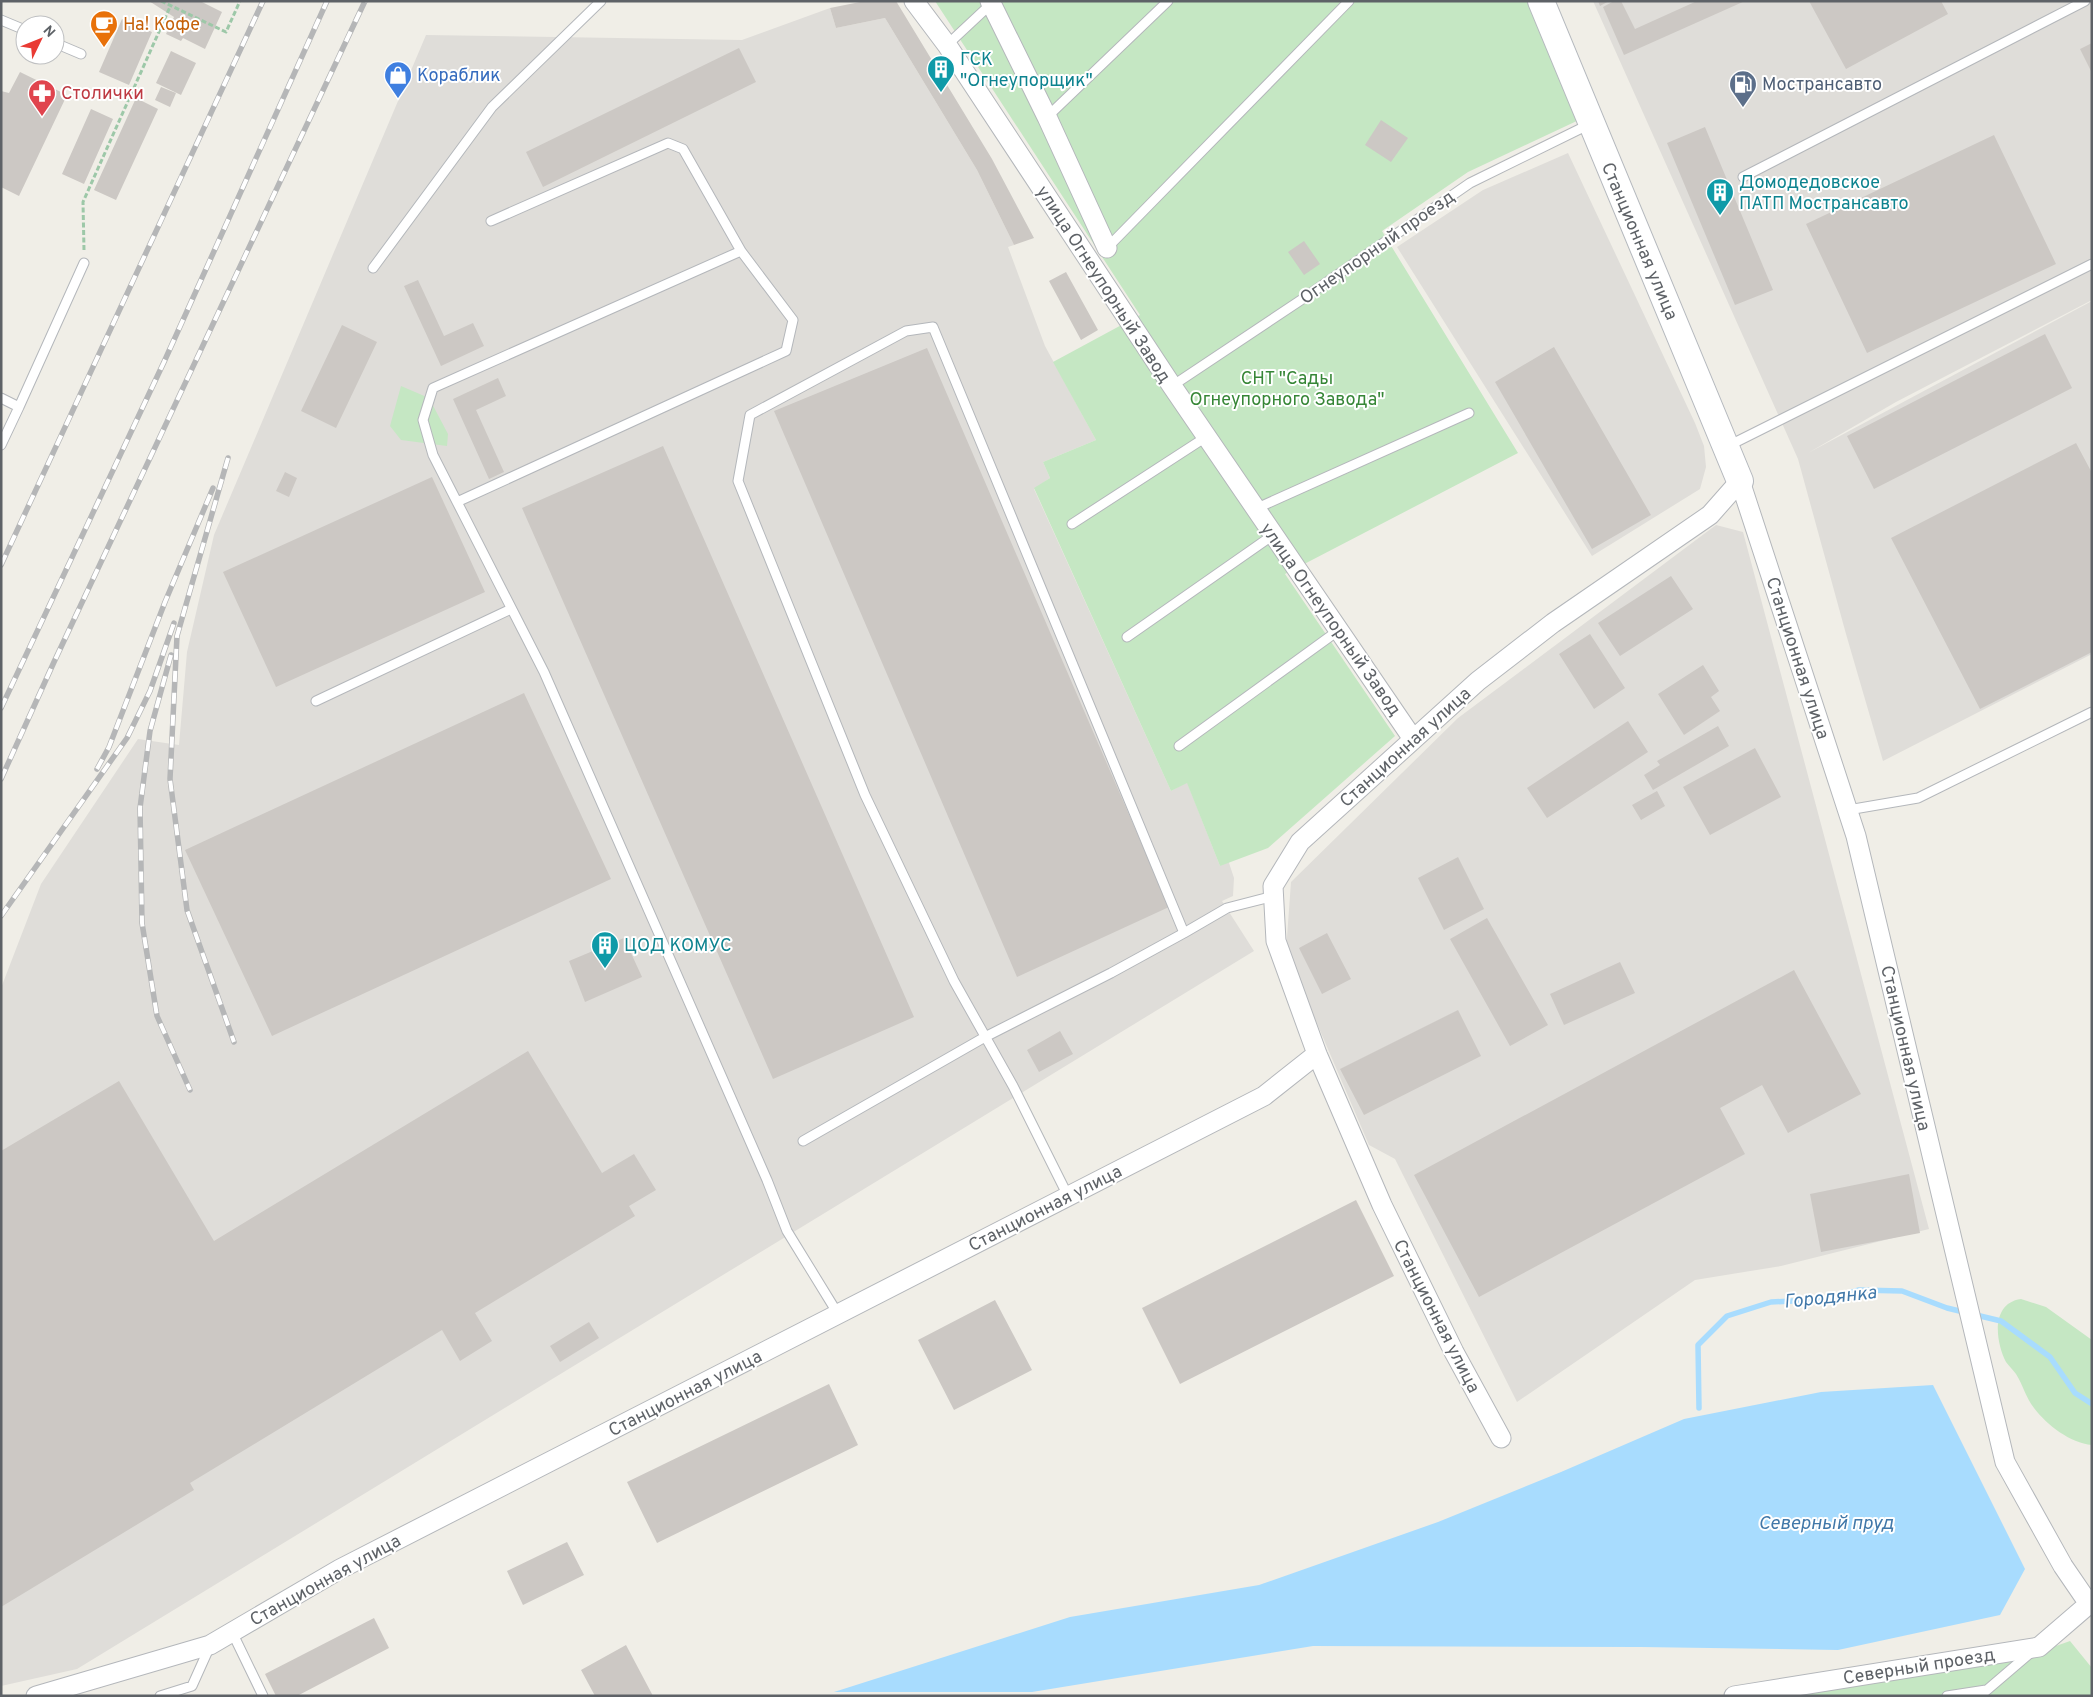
<svg xmlns="http://www.w3.org/2000/svg" width="2093" height="1697" font-family="Overpass,sans-serif">
<rect width="100%" height="100%" fill="#f0eee7"/>
<path fill="#dfddd9" d="M 1593,1 L 2092,1 L 2092,300 L 1896,402 L 1808,453 L 2092,301 L 2092,654 L 1883,761 L 1846,634 L 1798,459 Z
M 830,8 L 836,28 L 885,18 L 977,170 L 1014,245 L 1008,247 L 1045,346 L 1096,440 L 1043,462 L 1050,478 L 1034,489 L 1171,791 L 1187,782 L 1220,866 L 1228,860 L 1234,878 L 1233,896 L 1222,901 L 1254,951 L 77,1669 L 1,1686 L 1,988 L 41,884 L 138,739 L 179,745 L 187,652 L 214,535 L 426,35 L 742,40 Z
M 1568,153 L 1695,423 L 1704,446 L 1706,467 L 1700,489 L 1592,556 L 1397,247 L 1483,190 Z
M 1716,525 L 1743,532 L 1929,1229 L 1781,1266 L 1695,1280 L 1517,1402 L 1395,1159 L 1369,1145 L 1286,951 L 1291,882 L 1458,718 Z"/>
<path fill="#c5e7c3" d="M 935,1 L 1531,1 L 1581,119 L 1468,172 L 1382,231 L 1518,453 L 1285,574 L 1395,736 L 1268,848 L 1220,866 L 1187,783 L 1171,791 L 1034,488 L 1050,478 L 1043,462 L 1096,440 L 1053,362 L 1140,315 Z
M 401,386 L 429,398 L 448,434 L 447,446 L 401,440 L 390,426 Z
M 2021,1299 L 2046,1307 L 2092,1340 L 2092,1445 C 2070,1443 2047,1425 2034,1408 C 2026,1398 2023,1385 2016,1374 C 2013,1370 2009,1366 2006,1362 C 1995,1341 1991,1303 2021,1299 Z
M 2070,1641 L 2092,1668 L 2092,1696 L 1790,1696 L 2022,1658 Z"/>
<path fill="#a8dcfe" d="M 1933,1385 L 2025,1569 L 2000,1615 L 1838,1650 L 1641,1647 L 1313,1646 L 1032,1692 L 834,1692 L 1070,1617 L 1259,1585 L 1438,1522 L 1561,1472 L 1684,1419 L 1821,1392 Z"/>
<g fill="none" stroke-linecap="round" stroke-linejoin="round">
<path stroke="#a8dcfe" stroke-width="5.5" d="M 1699,1408 L 1698,1345 L 1727,1316 L 1771,1302 L 1830,1299 L 1859,1290 L 1902,1291 L 1947,1308 L 2001,1321 L 2050,1357 L 2075,1393 L 2092,1404"/>
</g>
<path fill="#ccc8c4" d="M 149,1 L 200,1 L 222,12 L 205,49 L 183,38 L 181,41 L 166,34 L 174,17 Z
M 865,1 L 896,1 L 992,159 L 1034,238 L 1014,245 L 977,170 L 885,18 L 836,28 L 830,8 Z
M 1598,1 L 1609,1 L 1600,6 Z
M 1614,1 L 1621,1 L 1635,29 L 1697,1 L 1745,1 L 1624,55 L 1603,7 Z
M 1809,1 L 1941,1 L 1948,14 L 1846,69 Z
M 122,19 L 152,32 L 129,85 L 99,72 Z
M 2092,43 L 2092,73 L 2080,49 Z
M 739,48 L 756,82 L 543,187 L 526,152 Z
M 171,51 L 196,63 L 181,95 L 156,83 Z
M 20,72 L 67,95 L 19,196 L 1,187 L 1,91 L 9,93 Z
M 161,87 L 176,93 L 170,107 L 155,100 Z
M 136,98 L 158,109 L 116,200 L 94,190 Z
M 91,109 L 113,119 L 84,184 L 62,174 Z
M 1381,120 L 1408,138 L 1391,162 L 1365,145 Z
M 1705,127 L 1773,290 L 1735,305 L 1667,143 Z
M 1994,135 L 2056,264 L 1867,353 L 1806,224 Z
M 1304,241 L 1320,264 L 1304,275 L 1288,252 Z
M 1066,272 L 1098,330 L 1081,340 L 1049,281 Z
M 418,280 L 444,336 L 473,323 L 484,346 L 441,366 L 404,286 Z
M 342,325 L 377,342 L 336,428 L 301,411 Z
M 2045,334 L 2072,388 L 1874,489 L 1847,436 Z
M 1554,347 L 1651,515 L 1592,549 L 1495,382 Z
M 927,348 L 1169,907 L 1017,977 L 774,411 Z
M 498,378 L 506,396 L 476,410 L 504,472 L 489,479 L 453,399 Z
M 2076,443 L 2092,473 L 2092,652 L 1980,709 L 1891,538 Z
M 663,446 L 914,1017 L 773,1079 L 522,508 Z
M 285,472 L 297,478 L 289,497 L 276,491 Z
M 432,477 L 485,592 L 276,687 L 223,572 Z
M 1671,576 L 1693,609 L 1620,656 L 1598,623 Z
M 1590,634 L 1625,688 L 1594,709 L 1559,654 Z
M 1703,665 L 1719,691 L 1711,697 L 1720,711 L 1684,735 L 1658,694 Z
M 524,693 L 611,879 L 272,1036 L 185,850 Z
M 1628,721 L 1648,752 L 1547,818 L 1527,788 Z
M 1718,726 L 1729,746 L 1653,790 L 1644,775 L 1660,765 L 1657,761 Z
M 1755,748 L 1781,797 L 1710,835 L 1683,787 Z
M 1657,791 L 1665,806 L 1641,820 L 1632,805 Z
M 1458,857 L 1484,909 L 1444,930 L 1418,878 Z
M 1487,918 L 1548,1025 L 1510,1046 L 1450,939 Z
M 1327,933 L 1351,979 L 1322,994 L 1299,948 Z
M 624,938 L 642,977 L 585,1002 L 569,961 Z
M 1620,962 L 1635,993 L 1564,1025 L 1550,994 Z
M 1794,970 L 1861,1094 L 1788,1133 L 1762,1085 L 1720,1108 L 1745,1154 L 1479,1297 L 1414,1175 Z
M 1458,1010 L 1481,1056 L 1364,1115 L 1340,1069 Z
M 1060,1031 L 1073,1054 L 1039,1072 L 1027,1050 Z
M 528,1051 L 602,1173 L 634,1154 L 656,1190 L 629,1206 L 635,1216 L 475,1313 L 492,1341 L 460,1361 L 442,1330 L 190,1483 L 194,1490 L 1,1607 L 1,1151 L 119,1081 L 214,1241 Z
M 1909,1174 L 1920,1233 L 1821,1252 L 1810,1194 Z
M 1356,1200 L 1394,1276 L 1180,1384 L 1142,1308 Z
M 995,1300 L 1032,1370 L 954,1410 L 918,1340 Z
M 589,1322 L 599,1338 L 560,1362 L 550,1346 Z
M 829,1384 L 858,1445 L 657,1543 L 627,1482 Z
M 567,1542 L 584,1575 L 523,1605 L 507,1571 Z
M 374,1618 L 389,1648 L 297,1696 L 276,1696 L 265,1674 Z
M 626,1645 L 653,1696 L 595,1696 L 581,1670 Z"/>
<g fill="none" stroke-linecap="round" stroke-linejoin="round">
<g stroke="#b4b7bb" stroke-width="11">
<path id="lane" d="M 1,20 L 25,30
M 55,43 L 81,54
M 947,45 L 992,3
M 1047,117 L 1168,1
M 1743,177 L 2085,1
M 491,221 L 668,143 L 683,149 L 741,251
M 1107,248 L 1349,1
M 373,268 L 492,107 L 601,1
M 1172,386 L 1301,300 L 1470,183 L 1590,124
M 1,398 L 19,407 L 1,445
M 19,407 L 84,263
M 1728,446 L 2092,264
M 457,502 L 786,351 L 793,320 L 741,251 L 433,388 L 423,420 L 433,455 L 544,672 L 767,1180 L 787,1231 L 838,1314
M 1255,509 L 1469,413
M 1072,524 L 1206,437
M 1127,637 L 1273,535
M 316,701 L 511,609
M 1179,746 L 1339,630
M 1848,810 L 1918,798 L 2092,712
M 803,1141 L 985,1037 L 1111,973 L 1184,933
M 1068,1196 L 1013,1086 L 954,981 L 865,795 L 738,481 L 750,415 L 906,331 L 933,327 L 1184,933 L 1227,908 L 1274,896
M 232,1632 L 263,1696
M 160,1696 L 192,1686 L 210,1646
M 1947,1696 L 1986,1690
M 1980,1696 L 2029,1654"/>
</g>
<g stroke="#b4b7bb" stroke-width="21">
<path id="street" d="M 914,1 L 947,45 L 1172,386 L 1413,739
M 990,1 L 1047,117 L 1107,248
M 1501,1438 L 1454,1352 L 1382,1205 L 1317,1054 L 1276,941 L 1273,886 L 1300,842 L 1478,681 L 1553,623 L 1710,515 L 1740,481
M 36,1696 L 210,1645 L 340,1569 L 1264,1096 L 1317,1054
M 1734,1696 L 2039,1647 L 2089,1604 L 2063,1566 L 2005,1462 L 1856,836 L 1740,481"/>
</g>
<g stroke="#b5b9be" stroke-width="28">
<path id="secondary" d="M 1541,1 L 1740,481"/>
</g>
<path stroke="#9dc8a8" stroke-width="3" stroke-dasharray="5 2.5" stroke-linecap="butt" d="M 161,1 L 226,32 L 240,1
M 84,250 L 83,202 L 170,7"/>
<use href="#lane" stroke="#fff" stroke-width="9"/>
<use href="#street" stroke="#fff" stroke-width="19"/>
<use href="#secondary" stroke="#fff" stroke-width="26"/>
<g stroke="#b5b6b7" stroke-width="5.5">
<path id="rail" d="M 228,458 L 177,636 L 170,779 L 187,910 L 234,1042
M 1,565 L 263,1
M 171,655 L 150,731 L 140,808 L 142,923 L 157,1016 L 190,1090
M 1,708 L 164,362 L 327,1
M 97,769 L 109,747 L 165,602 L 213,488
M 1,779 L 54,662 L 365,1
M 1,916 L 127,738 L 150,691 L 174,623"/>
</g>
<use href="#rail" stroke="#fff" stroke-width="4" stroke-dasharray="11" stroke-linecap="butt"/>
</g>
<defs>
<g id="cafe-pin" transform="scale(1.4375)"><path d="M0 17L-7.5 6A9.5 9.5 0 1 1 7.5 6Z" fill="#e8710a" stroke="#fff"/><path d="M-5.5-4.5H6V0H3Q3 3.5 0 3.5H-2.5Q-5.5 3.5-5.5 0ZM3-3.2v2h1.7v-2ZM-6 4.5H4V6H-6Z" fill="#fff"/></g>
<g id="building-pin" transform="scale(1.4375)"><path d="M0 17L-7.5 6A9.5 9.5 0 1 1 7.5 6Z" fill="#0f9aa8" stroke="#fff"/><path d="M-4-6H4V6H1V3H-1V6H-4ZM-2.5-4.3h1.7v1.8h-1.7ZM.8-4.3h1.7v1.8H.8ZM-2.5-1h1.7V.8h-1.7ZM.8-1h1.7V.8H.8Z" fill="#fff"/></g>
<g id="shop-pin" transform="scale(1.4375)"><path d="M0 17L-7.5 6A9.5 9.5 0 1 1 7.5 6Z" fill="#3f7fe0" stroke="#fff"/><path d="M-5-2.5h2.3a2.7 3.5 0 0 1 5.4 0H5L5.5 6h-11ZM-1.5-2.5h3a1.5 2.3 0 0 0-3 0Z" fill="#fff"/></g>
<g id="fuel-pin" transform="scale(1.4375)"><path d="M0 17L-7.5 6A9.5 9.5 0 1 1 7.5 6Z" fill="#5c6f8a" stroke="#fff"/><path d="M-5.5-6h7V0h2V4h1.3V-2.5L3-4.5l.8-.8L6-3V5H2.5V1h-1V6h-7ZM-4.2-4.7v3.2H.2V-4.7Z" fill="#fff"/></g>
<g id="pharmacy-pin" transform="scale(1.4375)"><path d="M0 17L-7.5 6A9.5 9.5 0 1 1 7.5 6Z" fill="#e0444e" stroke="#fff"/><path d="M-2-6h4v4h4v4h-4v4h-4v-4h-4v-4h4Z" fill="#fff"/></g>
</defs>
<g fill-rule="evenodd">
<use href="#cafe-pin" x="104" y="24"/>
<use href="#building-pin" x="941" y="69"/>
<use href="#shop-pin" x="398" y="75"/>
<use href="#fuel-pin" x="1743" y="84"/>
<use href="#pharmacy-pin" x="42" y="93"/>
<use href="#building-pin" x="1720" y="192"/>
<use href="#building-pin" x="605" y="945"/>
</g>
<g text-anchor="middle" stroke-width="4" stroke-linejoin="round" paint-order="stroke">
<g font-size="18" fill="#c56008" stroke="#fff" text-anchor="start">
<text x="123" y="30">На! Кофе</text>
</g>
<g font-size="18" fill="#0d838f" stroke="#fff" text-anchor="start">
<text x="960" y="65">ГСК<tspan x="960" dy="21">"Огнеупорщик"</tspan></text>
<text x="1739" y="188">Домодедовское<tspan x="1739" dy="21">ПАТП Мострансавто</tspan></text>
<text x="624" y="951">ЦОД КОМУС</text>
</g>
<g font-size="18" fill="#366cbe" stroke="#fff" text-anchor="start">
<text x="417" y="81">Кораблик</text>
</g>
<g font-size="18" fill="#4e5e75" stroke="#fff" text-anchor="start">
<text x="1762" y="90">Мострансавто</text>
</g>
<g font-size="18" fill="#be3a42" stroke="#fff" text-anchor="start">
<text x="61" y="99">Столички</text>
</g>
<g font-size="18" fill="#5e6267" stroke="#fff">
<text transform="translate(1640 241) rotate(67)" y="6">Станционная улица</text>
<text transform="translate(1377 247) rotate(-35)" y="6">Огнеупорный проезд</text>
<text transform="translate(1104 284) rotate(57)" y="6">улица Огнеупорный Завод</text>
<text transform="translate(1331 619) rotate(55)" y="6">улица Огнеупорный Завод</text>
<text transform="translate(1798 658) rotate(72)" y="6">Станционная улица</text>
<text transform="translate(1405 747) rotate(-42)" y="6">Станционная улица</text>
<text transform="translate(1906 1048) rotate(77)" y="6">Станционная улица</text>
<text transform="translate(1045 1208) rotate(-27)" y="6">Станционная улица</text>
<text transform="translate(1437 1316) rotate(63)" y="6">Станционная улица</text>
<text transform="translate(685 1393) rotate(-27)" y="6">Станционная улица</text>
<text transform="translate(325 1580) rotate(-29)" y="6">Станционная улица</text>
<text transform="translate(1919 1666) rotate(-9)" y="6">Северный проезд</text>
</g>
<g font-size="18" fill="#368636" stroke="#fff">
<text x="1287" y="384">СНТ "Сады<tspan x="1287" dy="21">Огнеупорного Завода"</tspan></text>
</g>
<g font-size="19" font-style="italic" fill="#4178a9" stroke="#fff">
<text transform="translate(1830 1296) rotate(-6)" y="7">Городянка</text>
<text x="1826" y="1529">Северный пруд</text>
</g>
</g>
<rect width="2093" height="1697" fill="none" stroke="#5e6267" stroke-width="5"/>
<g transform="translate(40 40) rotate(47)"><circle r="24" fill="#ffffff" stroke="#bfc0c2"/>
<path d="M0-4L9 19L0 12L-9 19Z" fill="#e93b34"/>
<text y="-8" font-size="14" font-weight="bold" text-anchor="middle" fill="#5e6267">N</text>
</g>
</svg>
